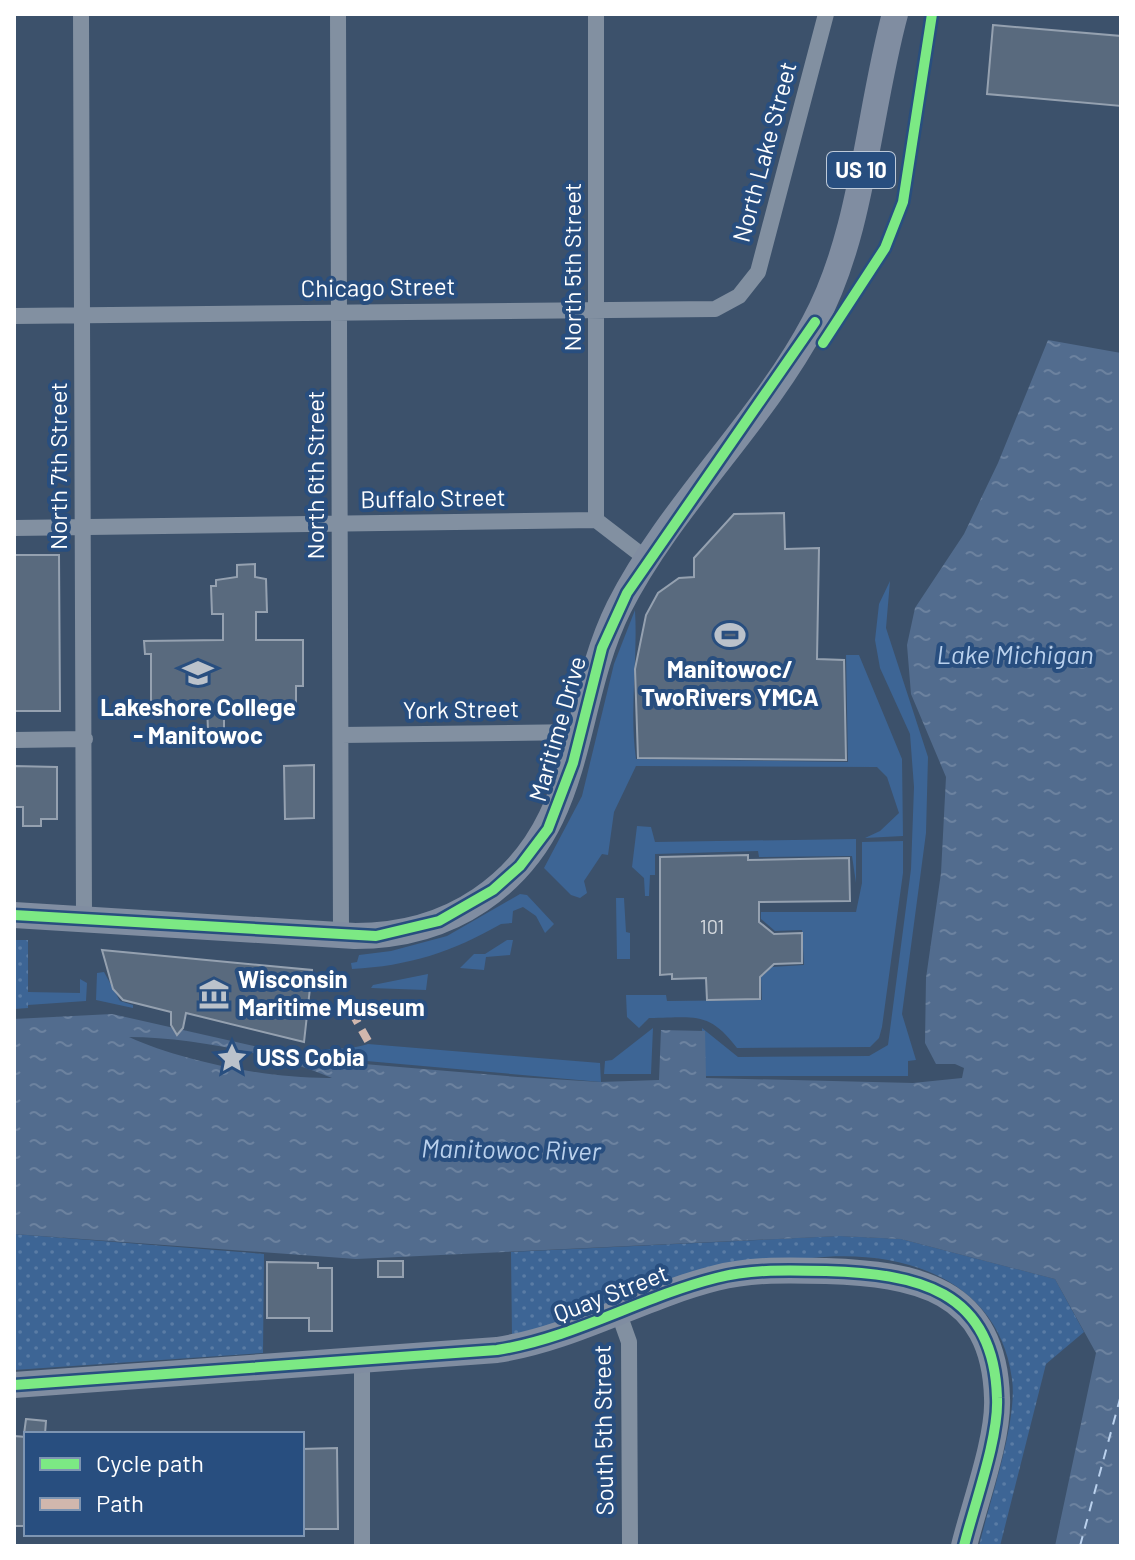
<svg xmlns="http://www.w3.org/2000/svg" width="1135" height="1560" font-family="Barlow,sans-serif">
<defs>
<pattern id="park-dots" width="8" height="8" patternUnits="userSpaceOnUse" patternTransform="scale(2)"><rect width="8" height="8" fill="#3d6595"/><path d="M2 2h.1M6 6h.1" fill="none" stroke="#5a7ca5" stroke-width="1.8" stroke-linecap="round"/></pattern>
<pattern id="water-ripples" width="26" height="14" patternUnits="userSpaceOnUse" patternTransform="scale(2)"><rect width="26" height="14" fill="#526c8e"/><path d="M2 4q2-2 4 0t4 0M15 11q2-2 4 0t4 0" fill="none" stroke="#6c829f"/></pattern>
</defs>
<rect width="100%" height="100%" fill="#3c516b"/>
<path fill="#3d6595" d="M 890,581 L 886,628 L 928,757 L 926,833 L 902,1014 L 916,1060 L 908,1061 L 908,1076 L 702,1076 L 702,1028 L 738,1057 L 869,1056 L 888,1045 L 911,869 L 914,787 L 910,734 L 880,668 L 875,640 L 879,604 Z
M 635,610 C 638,660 629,709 636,759 L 848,762 L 846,655 L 859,655 L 902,759 L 903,836 L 865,838 L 880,831 L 899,813 L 887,777 L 877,767 L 636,766 L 614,812 L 608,855 L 602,854 L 584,881 L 587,893 L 580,898 L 571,895 L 544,868 L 582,796 L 614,664 Z
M 637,826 L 651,827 L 655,842 L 856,839 L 856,883 L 852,856 L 759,857 L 758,851 L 655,854 L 655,875 L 650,875 L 649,896 L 645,896 L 644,878 L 632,867 Z
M 903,841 L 903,873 L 882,1027 L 879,1038 L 870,1047 L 737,1048 C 708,1010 694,1018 649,1018 L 639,1028 L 627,1017 L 626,995 L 666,995 L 667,1001 L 762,1000 L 761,977 L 772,967 L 804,965 L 802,930 L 775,931 L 761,919 L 761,912 L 856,912 L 862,883 L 862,842 Z
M 520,894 L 527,895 L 554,924 L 545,933 L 536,916 L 523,907 L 513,911 L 512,923 L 501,924 C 452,952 409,966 352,969 L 351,963 L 357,962 L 359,955 L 391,951 L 447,936 Z
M 616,898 L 624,898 L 626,932 L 630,933 L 630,959 L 617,959 Z
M 507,940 L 513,940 L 510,955 L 486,957 L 484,970 L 460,968 L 474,954 L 485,954 Z
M 104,972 L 120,1001 L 133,1005 L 133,1008 L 96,1000 L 97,973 Z
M 428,974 L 426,990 L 371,988 L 373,985 Z
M 80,979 L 87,983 L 86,1001 L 28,1005 L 28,992 L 80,993 Z
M 653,1028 L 651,1074 L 604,1074 L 605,1061 L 612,1060 Z
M 368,1044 L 600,1063 L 601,1082 L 310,1056 L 308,1052 C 330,1047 344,1051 368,1044 Z"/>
<path fill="url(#park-dots)" d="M 14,940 L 28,940 L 28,1008 L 14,1009 Z
M 14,1234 L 264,1254 L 263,1353 L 14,1370 Z
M 839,1236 L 901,1239 L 1055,1279 L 1084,1332 L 1046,1364 L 1000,1546 L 979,1546 C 989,1503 1018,1421 1012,1379 C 999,1278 900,1248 812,1258 C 769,1263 724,1281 683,1292 C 626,1307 569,1322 512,1336 L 511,1252 Z"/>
<path fill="url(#water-ripples)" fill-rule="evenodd" d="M 1048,340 L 1121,353 L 1121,1546 L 1055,1546 L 1096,1353 L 1055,1279 L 901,1239 L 839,1236 L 356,1259 L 14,1234 L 14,1019 L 112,1014 L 316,1060 L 518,1077 L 600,1082 L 659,1080 L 661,1030 L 705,1031 L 706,1078 L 913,1083 L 962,1078 L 964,1068 L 955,1064 L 936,1064 L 925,1043 L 926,978 L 941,873 L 946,777 L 911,694 L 907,645 L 915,608 L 964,534 L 998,463 ZM 129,1037 C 190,1037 275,1054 332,1078 C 271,1079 184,1062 129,1037 Z"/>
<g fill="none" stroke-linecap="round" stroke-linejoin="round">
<path stroke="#bad1ed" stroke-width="2" stroke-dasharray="10 8" stroke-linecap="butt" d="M 1080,1546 L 1121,1395"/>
</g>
<path fill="#596a7e" stroke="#95a1b0" stroke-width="2" d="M 993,25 L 1121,36 L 1121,106 L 987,94 Z
M 784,513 L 785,549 L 819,548 L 817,659 L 844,660 L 846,760 L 638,758 L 635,669 L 646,615 L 658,593 L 679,578 L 694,577 L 694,558 L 734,514 Z
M 14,555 L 59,555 L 60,711 L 14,711 Z
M 255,564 L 255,577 L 266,579 L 267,612 L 256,612 L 256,640 L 303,640 L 303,686 L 296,686 L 296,703 L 224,706 L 224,730 L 208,730 L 207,706 L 151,705 L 151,654 L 145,654 L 144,641 L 223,640 L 223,614 L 212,614 L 211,586 L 216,586 L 216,580 L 237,577 L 237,565 Z
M 314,765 L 314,818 L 285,819 L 284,766 Z
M 14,766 L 57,767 L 57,819 L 41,819 L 41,826 L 23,826 L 23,807 L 14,807 Z
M 748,855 L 748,860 L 849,858 L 850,901 L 759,902 L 759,922 L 774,934 L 802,933 L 802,963 L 774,964 L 760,977 L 760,999 L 707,1000 L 706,978 L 672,979 L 672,974 L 660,975 L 660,857 Z
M 102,950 L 312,970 L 304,1042 L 186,1013 L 183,1028 L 177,1035 L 171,1025 L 171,1012 L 123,1000 L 113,989 Z
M 378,1261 L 403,1261 L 403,1277 L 378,1277 Z
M 267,1262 L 318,1263 L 318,1268 L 332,1268 L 332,1331 L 309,1331 L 309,1318 L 267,1318 Z
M 26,1419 L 46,1421 L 45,1434 L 24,1434 Z
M 14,1436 L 26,1437 L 26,1526 L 14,1526 Z
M 337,1448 L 338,1529 L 302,1529 L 302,1449 Z"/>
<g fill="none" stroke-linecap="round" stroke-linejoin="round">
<path stroke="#8290a1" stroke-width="16" d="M 81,14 L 84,918
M 338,14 L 341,935
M 596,14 L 596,520
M 14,316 L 715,309 L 739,296 L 758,272 L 826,14
M 14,528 L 596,520 L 648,560
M 341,735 L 581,732
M 14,740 L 85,739
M 619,1314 L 629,1342 L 630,1546
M 362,1361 L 362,1546"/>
<path stroke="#808da1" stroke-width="26" d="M 14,915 L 355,936 C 399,936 443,925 480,900 C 587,828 568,710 619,607 C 670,506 761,423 814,323 C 863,233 868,113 895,14
M 14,1385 L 497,1350 C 574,1338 641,1297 716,1278 C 751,1269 790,1270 826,1271 C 915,1274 994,1288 997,1398 C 999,1438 974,1505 964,1546"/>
<path stroke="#d1b7ad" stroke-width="8" stroke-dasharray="16 8" stroke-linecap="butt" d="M 350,1009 L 368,1041"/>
<g stroke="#284e7f" stroke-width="15">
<path id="cycleway" d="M 823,343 L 885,248 L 903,202 L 932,14
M 14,915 L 376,936 L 439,921 L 493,890 L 520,866 L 548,829 L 573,763 L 602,648 L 627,593 L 815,322
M 14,1385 L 497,1350 C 574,1338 641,1297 716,1278 C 751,1269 790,1270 826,1271 C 915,1274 994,1288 997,1398 C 999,1438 974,1505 964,1546"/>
</g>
<use href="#cycleway" stroke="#7ce984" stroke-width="10"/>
</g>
<defs>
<g id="stadium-bare" transform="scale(2.4)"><path d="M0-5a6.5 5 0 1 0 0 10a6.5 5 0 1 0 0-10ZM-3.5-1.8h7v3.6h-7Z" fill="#bbc2cb" stroke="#284e7f" stroke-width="2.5" paint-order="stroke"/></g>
<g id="university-bare" transform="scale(2.4)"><path d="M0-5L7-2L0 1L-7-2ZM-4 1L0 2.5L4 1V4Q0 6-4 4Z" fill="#bbc2cb" stroke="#284e7f" stroke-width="2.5" paint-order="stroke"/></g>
<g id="museum-bare" transform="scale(2.4)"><path d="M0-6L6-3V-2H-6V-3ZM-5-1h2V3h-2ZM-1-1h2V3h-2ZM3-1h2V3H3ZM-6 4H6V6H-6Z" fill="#bbc2cb" stroke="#284e7f" stroke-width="2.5" paint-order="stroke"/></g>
<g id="sight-bare" transform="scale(2.4)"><path d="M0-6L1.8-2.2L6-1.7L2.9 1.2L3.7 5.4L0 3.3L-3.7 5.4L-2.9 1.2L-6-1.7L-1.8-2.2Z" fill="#bbc2cb" stroke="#284e7f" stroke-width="2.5" paint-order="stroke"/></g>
</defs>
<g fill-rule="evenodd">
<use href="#stadium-bare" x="730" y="635"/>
<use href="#university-bare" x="198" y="673"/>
<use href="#museum-bare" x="214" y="994"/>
<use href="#sight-bare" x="232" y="1058"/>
</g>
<g text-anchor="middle" stroke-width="8" stroke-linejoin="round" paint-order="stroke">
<g font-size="20" fill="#d6dadf">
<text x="712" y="934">101</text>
</g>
<rect fill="#284e7f" stroke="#becad9" stroke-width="2" x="827" y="152" width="68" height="36" rx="6"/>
<g font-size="22" font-weight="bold" fill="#fff">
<text x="861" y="178">US 10</text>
</g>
<g font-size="24" fill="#fff" stroke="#284e7f">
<text transform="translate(765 152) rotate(-75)" y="8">North Lake Street</text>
<text transform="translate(573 267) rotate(-90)" y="8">North 5th Street</text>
<text transform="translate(378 288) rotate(-1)" y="8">Chicago Street</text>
<text transform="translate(59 466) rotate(-90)" y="8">North 7th Street</text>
<text transform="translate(316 475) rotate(-90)" y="8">North 6th Street</text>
<text transform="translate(433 499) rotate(-1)" y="8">Buffalo Street</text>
<text transform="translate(461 710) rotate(-1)" y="8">York Street</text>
<text transform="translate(558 729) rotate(-74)" y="8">Maritime Drive</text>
<text transform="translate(611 1294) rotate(-21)" y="8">Quay Street</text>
<text transform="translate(604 1430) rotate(-91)" y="8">South 5th Street</text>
</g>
<g font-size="24" font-weight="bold" fill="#fff" stroke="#284e7f">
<text x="730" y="678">Manitowoc/<tspan x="730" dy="28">TwoRivers YMCA</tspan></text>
<text x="198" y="716">Lakeshore College<tspan x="198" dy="28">- Manitowoc</tspan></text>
<text x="238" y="988" text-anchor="start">Wisconsin<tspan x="238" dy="28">Maritime Museum</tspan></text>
<text x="256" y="1066" text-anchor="start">USS Cobia</text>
</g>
<g font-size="26" font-style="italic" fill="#bad1ed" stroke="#284e7f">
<text x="1015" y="664">Lake Michigan</text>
<text transform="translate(511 1150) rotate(1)" y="9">Manitowoc River</text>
</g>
</g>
<rect width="1135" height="1560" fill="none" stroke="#ffffff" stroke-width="32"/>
<rect x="24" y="1432" width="280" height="104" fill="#284e7f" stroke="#7e95b2" stroke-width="2"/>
<rect x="40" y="1458" width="40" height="12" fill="#7ce984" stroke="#7e95b2" stroke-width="2"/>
<text x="96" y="1472" font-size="24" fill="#ffffff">Cycle path</text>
<rect x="40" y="1498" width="40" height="12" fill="#d1b7ad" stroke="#7e95b2" stroke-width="2"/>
<text x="96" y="1512" font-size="24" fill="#ffffff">Path</text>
</svg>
